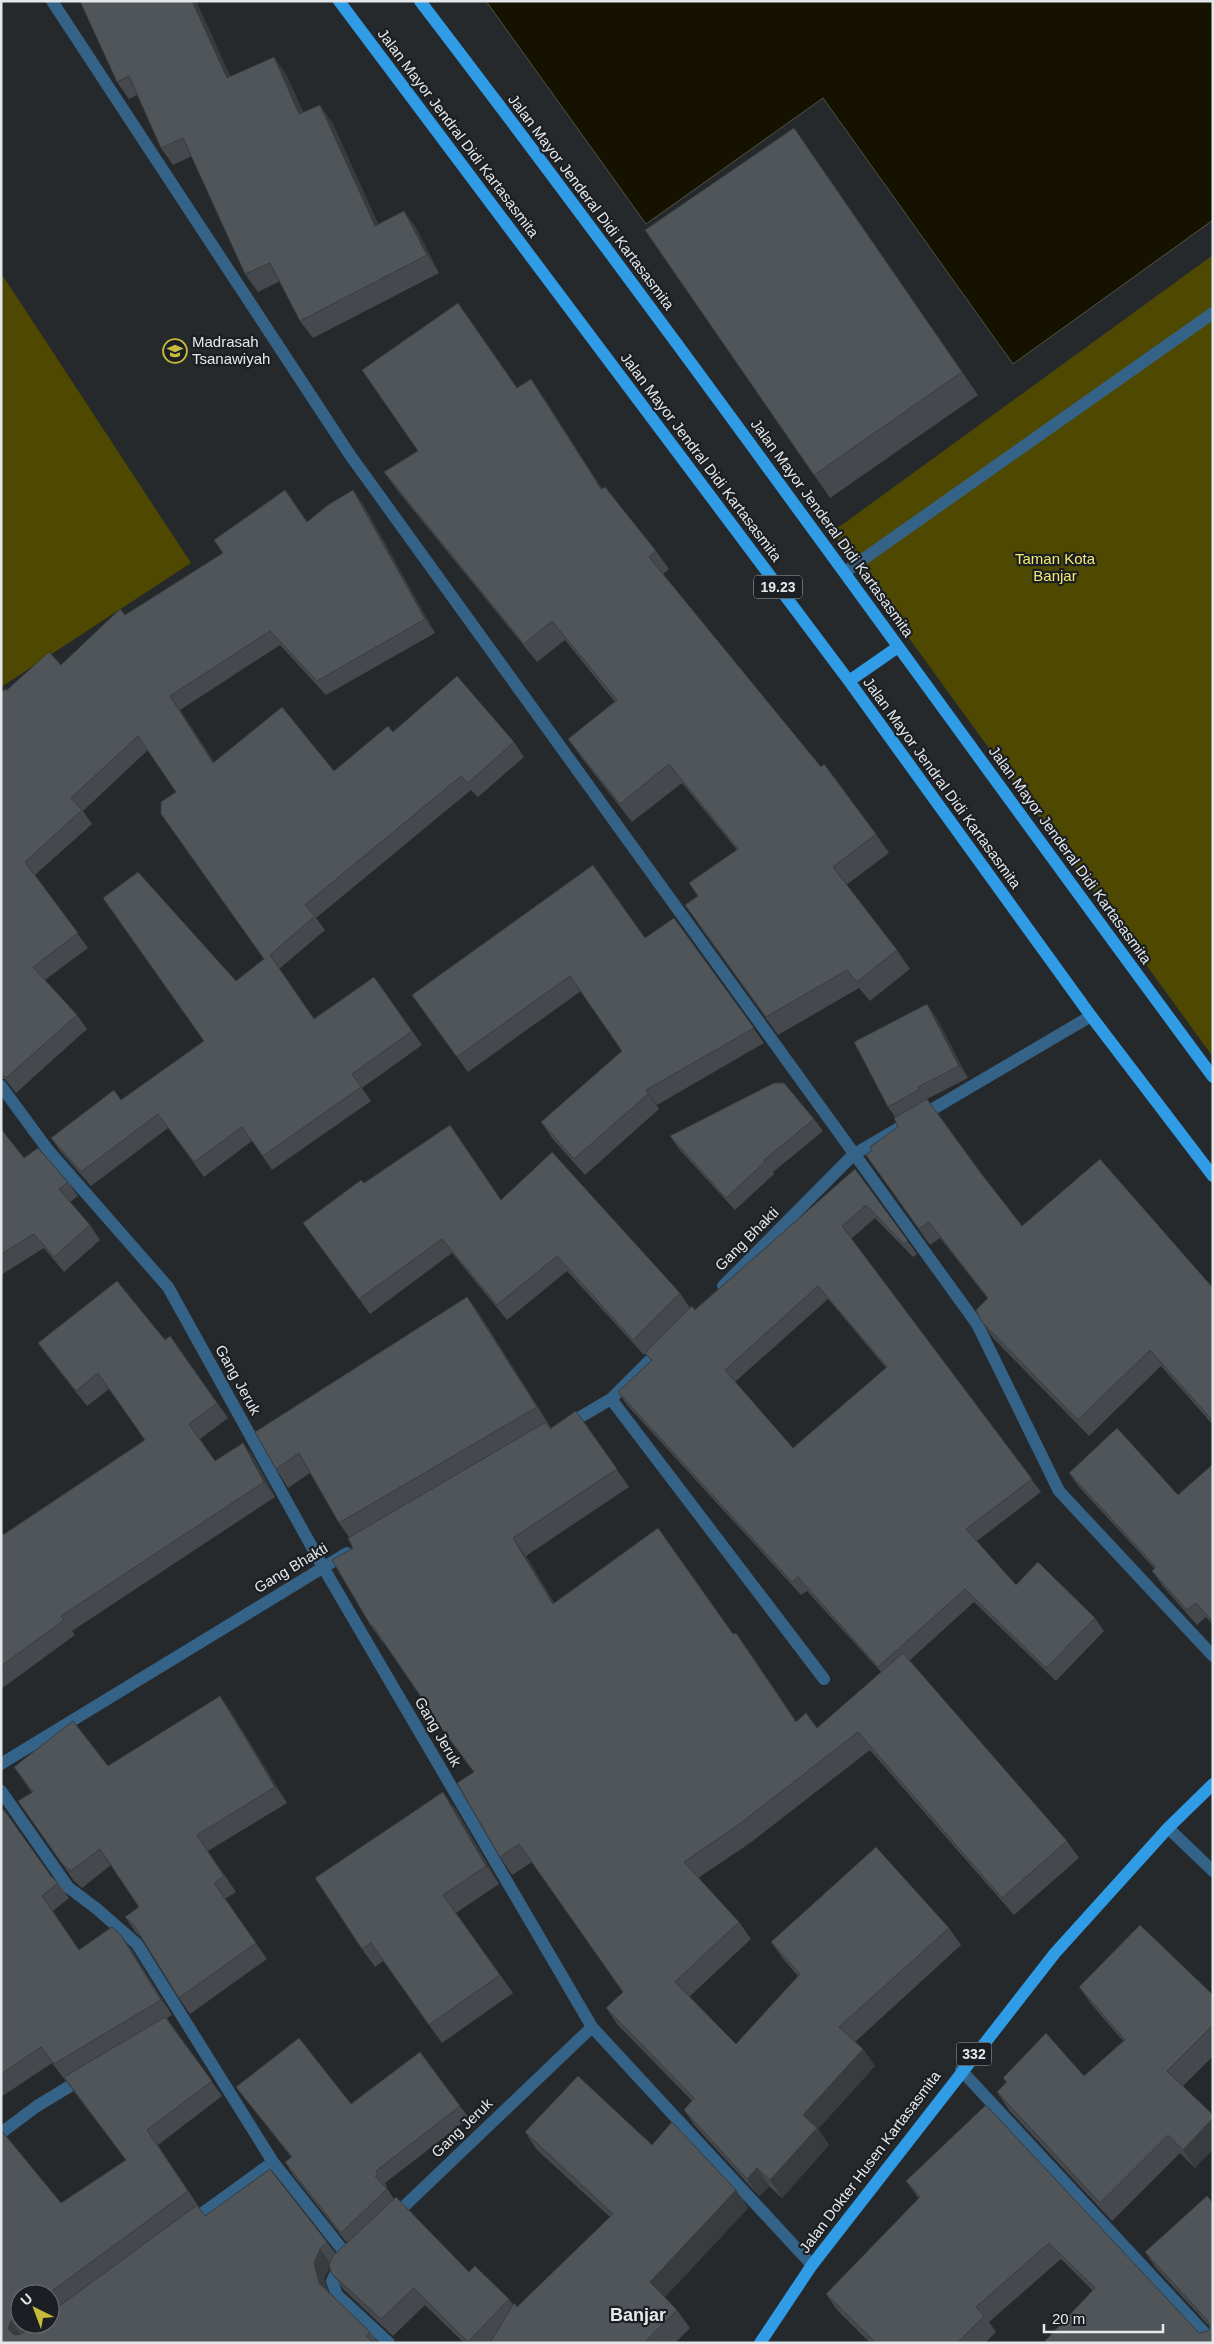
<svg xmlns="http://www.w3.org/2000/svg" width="1214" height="2344" font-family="Arial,sans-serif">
<rect width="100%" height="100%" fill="#25292c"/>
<path fill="#4f4800" d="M 1213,255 L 1213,1057 L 832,532 Z
M 1,273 L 191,563 L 1,687 Z"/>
<path fill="#151200" stroke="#535246" d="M 486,1 L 1213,1 L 1213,220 L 1013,364 L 823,98 L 646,224 Z"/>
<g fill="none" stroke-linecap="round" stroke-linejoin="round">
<path stroke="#356387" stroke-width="12" d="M 845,572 L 1213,313
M 1168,1828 L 1213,1871"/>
<path stroke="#356387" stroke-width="12" d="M 52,1 L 350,455 L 977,1324 L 1059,1491 L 1213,1656
M 1,1086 L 48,1150 L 168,1287 L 323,1567 L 592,2027 L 393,2217
M 921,1116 L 1091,1016
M 723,1286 L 853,1155 L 899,1128
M 611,1399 L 824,1679
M 565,1426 L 611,1399 L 662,1348
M 1,1764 L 347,1553
M 1,1791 L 68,1887 L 97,1909 L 137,1944 L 273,2162 L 349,2258
M 592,2027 L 812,2265
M 961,2070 L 1213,2342
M 1,2133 L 37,2106 L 85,2077
M 190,2222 L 273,2162
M 344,2263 L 338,2268 L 332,2281 L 337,2295 L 389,2343"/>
<path stroke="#309ce5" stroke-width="12" d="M 339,1 L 849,681 L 1091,1016 L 1213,1176
M 420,1 C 691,355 948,719 1213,1077
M 849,681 L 898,647
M 760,2343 L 812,2265 L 1055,1953 L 1168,1828 L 1213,1784"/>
</g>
<path fill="#45494d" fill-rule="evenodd" d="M 80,1 L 196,1 L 230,76 L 286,74 L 303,112 L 332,122 L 378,224 L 404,211 L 416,228 L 439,273 L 313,338 L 300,321 L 280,281 L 258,292 L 245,274 L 192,156 L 173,165 L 161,148 L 137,95 L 129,99 L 117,82 Z
M 794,128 L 978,395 L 830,498 L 645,230 Z
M 531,379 L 544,398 L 602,489 L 656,551 L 669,569 L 663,574 L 876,834 L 889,853 L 846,885 L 897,950 L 910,969 L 870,1001 L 859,988 L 778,1035 L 698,924 L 698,896 L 737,850 L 682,783 L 632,822 L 581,757 L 568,739 L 615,702 L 565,640 L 537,662 L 397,490 L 384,472 Z
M 363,504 L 435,633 L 326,695 L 280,645 L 180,710 L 214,762 L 334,771 L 393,732 L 514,742 L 524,757 L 478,797 L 471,790 L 316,918 L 325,930 L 279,969 L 314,1019 L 374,977 L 422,1045 L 362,1088 L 371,1101 L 272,1170 L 252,1141 L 204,1177 L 168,1128 L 91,1186 L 61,1152 L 51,1138 L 121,1100 L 204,1041 L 236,981 L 264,959 L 176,792 L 148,750 L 83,811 L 92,824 L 35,875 L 88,948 L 45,980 L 77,1015 L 87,1029 L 16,1093 L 5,1079 L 1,1079 L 1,693 L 61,665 L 125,615 L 307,522 Z
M 674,918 L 764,1043 L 657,1105 L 659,1109 L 585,1175 L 552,1138 L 541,1122 L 622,1051 L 581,991 L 468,1072 L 412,995 L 645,938 Z
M 936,1017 L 968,1078 L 927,1099 L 980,1172 L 1022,1226 L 1213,1288 L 1213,1425 L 1161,1366 L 1089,1436 L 993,1338 L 982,1322 L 988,1299 L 940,1238 L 930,1245 L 866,1155 L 898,1127 L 895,1117 L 888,1107 Z
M 814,1119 L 823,1131 L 773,1172 L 774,1174 L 735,1210 L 679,1149 L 670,1136 Z
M 1,1129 L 24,1158 L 68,1182 L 78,1196 L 70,1202 L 90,1225 L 100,1240 L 64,1272 L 44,1248 L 1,1275 Z
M 855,1169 L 917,1254 L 913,1257 L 875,1218 L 851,1239 L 1041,1492 L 977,1541 L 1016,1585 L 1095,1618 L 1104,1631 L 1056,1681 L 974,1602 L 909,1661 L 1067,1841 L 1079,1858 L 1014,1915 L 870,1750 L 750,1843 L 698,1878 L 739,1922 L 751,1939 L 689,1997 L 736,2044 L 798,1976 L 784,1960 L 771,1942 L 949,1928 L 961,1945 L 855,2042 L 863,2049 L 875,2066 L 818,2129 L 829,2145 L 782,2198 L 769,2186 L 759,2196 L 696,2127 L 684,2110 L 692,2101 L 618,2025 L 606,2008 L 623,1992 L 532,1862 L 512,1875 L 500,1857 L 474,1772 L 443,1731 L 431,1714 L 432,1713 L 384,1643 L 383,1643 L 371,1626 L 353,1548 L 349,1537 L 339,1523 L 310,1473 L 288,1488 L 276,1469 L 467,1297 L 480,1315 L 551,1428 L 576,1411 L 629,1487 L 526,1556 L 554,1603 L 733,1634 L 748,1650 L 796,1721 L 817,1728 L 881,1672 L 807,1591 L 801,1595 L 627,1405 L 618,1392 L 651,1361 L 645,1353 ZM 828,1299 L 886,1368 L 793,1448 L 735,1382 Z
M 364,1183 L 501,1199 L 680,1293 L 690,1308 L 644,1355 L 567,1271 L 507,1320 L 452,1253 L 370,1314 L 303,1223 Z
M 170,1336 L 228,1418 L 200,1439 L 215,1461 L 243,1443 L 254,1458 L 275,1497 L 72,1631 L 75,1635 L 1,1689 L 1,1532 L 3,1535 L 145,1440 L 109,1389 L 87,1406 L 49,1358 L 38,1343 L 165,1340 Z
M 1213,1464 L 1213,1625 L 1206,1617 L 1197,1625 L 1162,1585 L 1152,1571 L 1155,1569 L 1079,1487 L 1069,1473 L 1178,1495 Z
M 220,1696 L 231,1712 L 287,1803 L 208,1851 L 236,1892 L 225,1899 L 267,1959 L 190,2014 L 179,1998 L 141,1937 L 136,1933 L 125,1917 L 139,1907 L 111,1865 L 82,1888 L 74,1881 L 18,1801 L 32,1793 L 14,1767 L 108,1766 Z
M 4,1810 L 51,1876 L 58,1883 L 69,1898 L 53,1911 L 79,1950 L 112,1927 L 120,1934 L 131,1949 L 172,2015 L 167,2018 L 222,2096 L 158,2145 L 205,2216 L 270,2169 L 327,2242 L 336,2254 L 347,2243 L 293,2175 L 285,2162 L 291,2157 L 245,2099 L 236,2087 L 299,2038 L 351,2104 L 420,2052 L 469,2118 L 385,2183 L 387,2186 L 386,2187 L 394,2199 L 396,2197 L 469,2272 L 475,2266 L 509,2299 L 513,2305 L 514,2303 L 517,2307 L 610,2217 L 537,2150 L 525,2132 L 578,2076 L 652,2145 L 672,2122 L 736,2190 L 748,2208 L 665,2297 L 677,2310 L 690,2328 L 675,2343 L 464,2343 L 425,2305 L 393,2336 L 344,2290 L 332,2274 L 330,2267 L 324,2278 L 328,2291 L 370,2332 L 378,2343 L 1,2343 L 1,2130 L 61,2203 L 126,2160 L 52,2063 L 1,2097 L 1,1812 ZM 20,2294 L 50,2294 L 50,2324 L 20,2324 Z
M 456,1810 L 499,1884 L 456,1913 L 513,1993 L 442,2043 L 383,1961 L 375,1967 L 362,1949 Z
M 1079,1987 L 1213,1995 L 1213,2056 L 1183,2086 L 1213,2115 L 1213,2149 L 1195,2168 L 1180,2153 L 1112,2221 L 1009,2110 L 997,2092 L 1006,2082 L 1003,2078 L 1084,2076 L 1123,2041 L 1092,2005 Z
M 986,2105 L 1199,2333 L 1208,2331 L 1210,2328 L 1209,2326 L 1156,2268 L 1145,2252 L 1207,2196 L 1213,2343 L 1093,2291 L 1061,2259 L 989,2322 L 996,2332 L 985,2343 L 870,2343 L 837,2310 L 826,2294 L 919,2199 L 906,2181 Z"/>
<path fill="#383c3e" d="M 192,1 L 196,1 L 239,95 L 227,78 Z
M 274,57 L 286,74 L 312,131 L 299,114 Z
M 320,105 L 332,122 L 387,243 L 375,226 Z
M 404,211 L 416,228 L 439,273 L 427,255 Z
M 531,379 L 544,398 L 614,508 L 601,489 Z
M 353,490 L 363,504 L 435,633 L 425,619 Z
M 170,696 L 180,710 L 223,777 L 213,763 Z
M 927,1004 L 936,1017 L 968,1078 L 959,1066 Z
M 646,1090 L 657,1105 L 659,1109 L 648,1094 Z
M 467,1297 L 480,1315 L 549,1426 L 537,1407 Z
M 243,1443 L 254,1458 L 275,1497 L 264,1482 Z
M 513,1538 L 526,1556 L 565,1621 L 553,1604 Z
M 220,1696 L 231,1712 L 287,1803 L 275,1787 Z
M 443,1792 L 456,1810 L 499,1884 L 486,1866 Z
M 120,1934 L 131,1949 L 172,2015 L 161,2000 Z
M 863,2049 L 875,2066 L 818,2129 L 829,2145 L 782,2198 L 770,2180 L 803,2115 Z
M 1213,2118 L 1213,2149 L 1195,2168 L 1183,2150 Z
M 757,2168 L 769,2186 L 759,2196 L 747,2179 Z
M 736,2190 L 748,2208 L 662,2300 L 650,2282 Z
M 320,2249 L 331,2264 L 324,2278 L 330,2298 L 319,2283 L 314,2263 Z
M 11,2321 L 22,2336 L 20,2343 L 8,2329 Z"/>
<path fill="#505559" stroke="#383c3e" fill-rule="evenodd" d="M 80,1 L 192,1 L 227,78 L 274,57 L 299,114 L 320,105 L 375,226 L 404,211 L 427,255 L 300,321 L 270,263 L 245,274 L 183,138 L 161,148 L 129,76 L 117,82 Z
M 794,128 L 962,372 L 814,475 L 645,230 Z
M 458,303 L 517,388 L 531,379 L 601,489 L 605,487 L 656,551 L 649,557 L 821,767 L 824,764 L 876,834 L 833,867 L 897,950 L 857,982 L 847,970 L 766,1017 L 685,905 L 698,896 L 689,883 L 738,849 L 669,764 L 620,804 L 568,739 L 617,700 L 552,621 L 524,644 L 384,472 L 418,451 L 362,370 Z
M 285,490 L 307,522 L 328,505 L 353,490 L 425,619 L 317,681 L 270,631 L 170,696 L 213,763 L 282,707 L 334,771 L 388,726 L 393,732 L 457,676 L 514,742 L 468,783 L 461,776 L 305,905 L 315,916 L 270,955 L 314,1019 L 374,977 L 412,1031 L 352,1074 L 361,1087 L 263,1156 L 242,1127 L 194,1162 L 158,1114 L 81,1172 L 51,1138 L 114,1090 L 121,1100 L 204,1041 L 103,898 L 138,872 L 236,981 L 264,959 L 161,814 L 161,802 L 176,792 L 138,736 L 71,798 L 82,810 L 25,862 L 78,933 L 33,967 L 77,1015 L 6,1078 L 1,1073 L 1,762 L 3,761 L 1,760 L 1,693 L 5,689 L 7,690 L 49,652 L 61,665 L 120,609 L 125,615 L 223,553 L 214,540 Z
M 593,865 L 645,938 L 674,918 L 754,1028 L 646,1090 L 648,1094 L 574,1159 L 541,1122 L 622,1051 L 570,976 L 457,1057 L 412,995 Z
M 927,1004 L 959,1066 L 918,1087 L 920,1089 L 888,1107 L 854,1042 Z
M 774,1083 L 784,1083 L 814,1119 L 764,1160 L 765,1162 L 726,1198 L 670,1136 Z
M 927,1099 L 980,1172 L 1022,1226 L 1100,1159 L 1213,1288 L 1213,1421 L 1150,1350 L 1078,1420 L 982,1322 L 976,1310 L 988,1298 L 929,1222 L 919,1229 L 866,1155 L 872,1150 L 870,1147 L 898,1127 L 894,1118 Z
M 450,1125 L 501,1200 L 552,1152 L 680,1293 L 633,1340 L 557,1256 L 497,1305 L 442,1239 L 359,1299 L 303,1223 L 361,1180 L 364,1183 Z
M 1,1129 L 24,1158 L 38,1148 L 68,1182 L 59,1189 L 90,1225 L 54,1257 L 34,1234 L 1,1254 Z
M 855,1169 L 908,1241 L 904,1244 L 866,1205 L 842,1226 L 1032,1479 L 966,1529 L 1016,1585 L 1038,1562 L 1095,1618 L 1046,1668 L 965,1589 L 878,1667 L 798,1577 L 792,1582 L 618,1392 L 652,1360 L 645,1353 L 692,1306 L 695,1310 ZM 818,1286 L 887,1367 L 793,1448 L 725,1370 Z
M 117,1281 L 165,1340 L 170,1336 L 217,1403 L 189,1424 L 215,1461 L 243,1443 L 264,1482 L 61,1616 L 64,1620 L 1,1666 L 1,1532 L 3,1535 L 145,1440 L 98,1373 L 76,1391 L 38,1343 Z
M 467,1297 L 537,1407 L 339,1523 L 299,1453 L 276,1469 L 255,1432 Z
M 576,1411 L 617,1469 L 513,1538 L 553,1604 L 658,1528 L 733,1634 L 736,1633 L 796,1722 L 806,1713 L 817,1728 L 903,1653 L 1067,1841 L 1002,1898 L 858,1732 L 737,1826 L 684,1862 L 739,1922 L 675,1982 L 736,2044 L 800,1974 L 771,1942 L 876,1847 L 949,1928 L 839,2027 L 863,2049 L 803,2115 L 817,2128 L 770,2180 L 757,2168 L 747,2179 L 684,2110 L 694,2098 L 606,2008 L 623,1992 L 519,1844 L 500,1857 L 457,1783 L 474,1772 L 431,1714 L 432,1713 L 372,1625 L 371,1626 L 332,1560 L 353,1548 L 348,1538 L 546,1422 L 550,1429 Z
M 1117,1428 L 1178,1495 L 1213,1464 L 1213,1622 L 1196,1603 L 1187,1610 L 1152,1571 L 1156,1567 L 1069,1473 Z
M 220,1696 L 275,1787 L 197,1835 L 224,1876 L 214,1883 L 256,1943 L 179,1998 L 133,1924 L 125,1917 L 139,1907 L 100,1849 L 71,1871 L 63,1865 L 18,1801 L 33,1792 L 14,1767 L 73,1721 L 108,1766 Z
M 443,1792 L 486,1866 L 443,1895 L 500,1975 L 429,2025 L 371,1943 L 362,1949 L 315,1878 Z
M 4,1810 L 51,1876 L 58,1883 L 42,1896 L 79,1950 L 112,1927 L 120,1934 L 161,2000 L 54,2064 L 41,2047 L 1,2074 L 1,1812 Z
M 1140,1925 L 1213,1995 L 1213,2025 L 1167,2071 L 1213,2115 L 1213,2118 L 1183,2150 L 1168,2135 L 1100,2203 L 997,2092 L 1007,2082 L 1003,2078 L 1046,2033 L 1084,2076 L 1125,2040 L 1079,1987 Z
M 165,2017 L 212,2081 L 147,2130 L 188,2191 L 48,2294 L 20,2294 L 20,2315 L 11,2321 L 8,2329 L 14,2335 L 21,2334 L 35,2324 L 50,2324 L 50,2313 L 197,2205 L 205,2216 L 270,2169 L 327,2242 L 320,2249 L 314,2263 L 319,2283 L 370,2332 L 366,2336 L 372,2342 L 371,2343 L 1,2343 L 1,2130 L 61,2203 L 126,2160 L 64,2077 Z
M 299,2038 L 351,2104 L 420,2052 L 460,2106 L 376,2171 L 378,2174 L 375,2176 L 387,2189 L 341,2233 L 285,2162 L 292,2157 L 236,2087 Z
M 578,2076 L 652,2145 L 672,2122 L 736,2190 L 650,2282 L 677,2310 L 644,2343 L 490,2343 L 514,2303 L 517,2307 L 613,2214 L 525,2132 Z
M 986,2105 L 1199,2333 L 1208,2331 L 1210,2328 L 1208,2321 L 1145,2252 L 1207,2196 L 1213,2203 L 1213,2343 L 1043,2343 L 1095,2288 L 1049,2243 L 976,2307 L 984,2316 L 957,2343 L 874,2343 L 875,2342 L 826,2294 L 920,2197 L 906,2181 Z
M 396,2197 L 469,2272 L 475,2266 L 509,2299 L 468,2342 L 414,2288 L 381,2319 L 332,2274 L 329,2265 L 333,2256 Z"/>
<defs>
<g id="school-ring" transform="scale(1.25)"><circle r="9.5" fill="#1b1f23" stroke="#c7bb3c" stroke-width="1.5"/><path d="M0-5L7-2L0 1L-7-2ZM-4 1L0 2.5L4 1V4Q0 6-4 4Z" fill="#c7bb3c"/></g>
</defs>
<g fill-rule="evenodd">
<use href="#school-ring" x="175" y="351"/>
</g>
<g text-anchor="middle" stroke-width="4.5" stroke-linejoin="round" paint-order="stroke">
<g fill="#1b1f23" stroke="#a8acae" stroke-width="1">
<rect x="754" y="575.5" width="48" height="23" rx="4"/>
<rect x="956.5" y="2042.5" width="35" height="23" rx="4"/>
</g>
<g font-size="14" font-weight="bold" fill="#e5e8ea">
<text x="778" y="592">19.23</text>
<text x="974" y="2059">332</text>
</g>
<g font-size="15" fill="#e5e8ea" stroke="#1b1f23">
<text transform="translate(458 133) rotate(53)" y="5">Jalan Mayor Jendral Didi Kartasasmita</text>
<text transform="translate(591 202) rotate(53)" y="5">Jalan Mayor Jenderal Didi Kartasasmita</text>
<text transform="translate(701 457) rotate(53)" y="5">Jalan Mayor Jendral Didi Kartasasmita</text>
<text transform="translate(832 528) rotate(54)" y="5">Jalan Mayor Jenderal Didi Kartasasmita</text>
<text transform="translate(942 783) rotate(54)" y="5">Jalan Mayor Jendral Didi Kartasasmita</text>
<text transform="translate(1070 855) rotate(54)" y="5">Jalan Mayor Jenderal Didi Kartasasmita</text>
<text transform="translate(747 1239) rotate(-45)" y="5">Gang Bhakti</text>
<text transform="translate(238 1380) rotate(61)" y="5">Gang Jeruk</text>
<text transform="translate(291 1568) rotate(-31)" y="5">Gang Bhakti</text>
<text transform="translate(438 1732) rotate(60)" y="5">Gang Jeruk</text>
<text transform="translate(462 2128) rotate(-44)" y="5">Gang Jeruk</text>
<text transform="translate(870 2162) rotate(-53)" y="5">Jalan Dokter Husen Kartasasmita</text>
</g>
<g font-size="15" fill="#e5e8ea" stroke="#1b1f23" text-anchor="start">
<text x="192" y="347">Madrasah<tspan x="192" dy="17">Tsanawiyah</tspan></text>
</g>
<g font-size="15" fill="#f3e972" stroke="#1b1f23">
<text x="1055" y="564">Taman Kota<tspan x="1055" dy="17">Banjar</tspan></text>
</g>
<g font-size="18" font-weight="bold" fill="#e5e8ea" stroke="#1b1f23">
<text x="638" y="2321">Banjar</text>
</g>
</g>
<rect width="1214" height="2344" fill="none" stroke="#e5e8ea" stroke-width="5"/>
<g transform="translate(35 2309) rotate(318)"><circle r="24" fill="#1b1f23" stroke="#6c6f73"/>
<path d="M0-4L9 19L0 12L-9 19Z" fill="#c7bb3c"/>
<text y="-8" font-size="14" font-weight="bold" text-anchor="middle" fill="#e5e8ea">U</text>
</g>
<path d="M1044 2324v8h119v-8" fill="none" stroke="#e5e8ea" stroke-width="2.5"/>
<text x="1052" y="2324" font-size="15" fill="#e5e8ea" stroke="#1b1f23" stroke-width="4" paint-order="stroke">20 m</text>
</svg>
